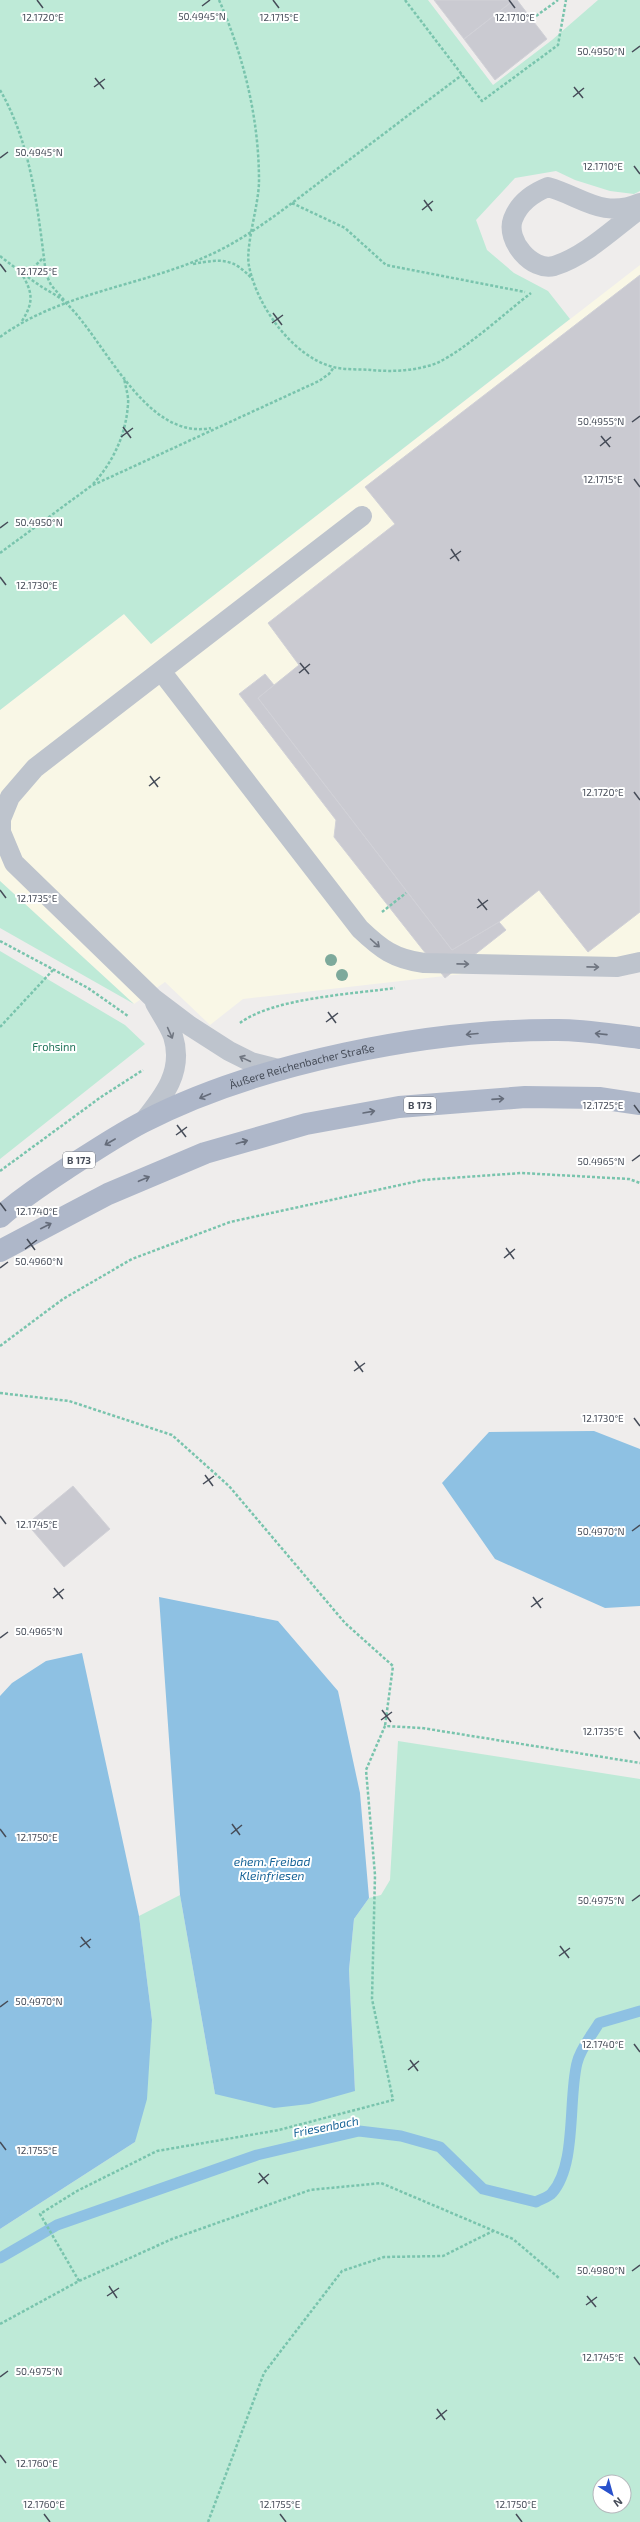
<svg xmlns="http://www.w3.org/2000/svg" width="640" height="2522" font-family="'Exo 2',sans-serif">
<rect width="100%" height="100%" fill="#efedec"/>
<path fill="#f9f7e6" d="M 640,265 L 640,971 L 628,975 L 471,973 L 243,999 L 210,1025 L 165,982 L 134,1004 L 0,881 L 0,710 L 124,614 L 151,644 Z"/>
<path fill="#beead7" fill-rule="evenodd" d="M 0,0 L 428,0 L 493,85 L 552,40 L 598,0 L 640,0 L 640,191 L 634,194 L 610,191 L 575,180 L 556,171 L 515,178 L 476,220 L 487,250 L 514,273 L 548,291 L 570,319 L 151,644 L 124,614 L 0,710 Z
M 0,881 L 134,1004 L 0,928 Z
M 0,951 L 125,1025 L 145,1044 L 0,1159 Z
M 398,1741 L 640,1779 L 640,2522 L 0,2522 L 0,2229 L 135,2142 L 152,2020 L 139,1916 L 180,1895 L 215,2094 L 355,2091 L 349,1970 L 354,1919 L 369,1898 L 381,1895 L 390,1880 ZM 600,2482 L 624,2482 L 624,2506 L 600,2506 Z"/>
<path fill="#8ec1e3" d="M 594,1431 L 640,1449 L 640,1606 L 605,1608 L 495,1559 L 442,1483 L 489,1432 Z
M 159,1597 L 278,1621 L 338,1691 L 360,1793 L 369,1898 L 354,1919 L 349,1970 L 355,2091 L 309,2104 L 274,2108 L 215,2094 L 180,1895 Z
M 82,1653 L 139,1916 L 152,2020 L 147,2099 L 135,2142 L 0,2229 L 0,1696 L 12,1683 L 46,1661 Z"/>
<g fill="none" stroke-linecap="round" stroke-linejoin="round">
<path stroke="#8ec1e3" stroke-width="11" d="M 0,2258 L 57,2225 L 257,2155 L 359,2131 L 401,2136 L 440,2147 L 483,2189 L 536,2202 C 541,2199 549,2197 552,2193 C 577,2165 568,2099 577,2063 C 580,2049 592,2035 599,2023 L 640,2011"/>
</g>
<path fill="#cacad1" stroke="#d1d1d7" d="M 434,0 L 514,0 L 464,39 Z
M 514,0 L 517,0 L 547,39 L 495,80 L 464,39 Z
M 640,275 L 640,912 L 588,952 L 539,890 L 499,922 L 452,950 L 258,698 L 299,665 L 268,623 L 395,524 L 365,487 Z
M 265,674 L 274,685 L 258,698 L 452,950 L 499,922 L 506,930 L 445,978 L 334,837 L 336,820 L 239,694 Z
M 73,1486 L 110,1529 L 64,1567 L 27,1524 Z"/>
<g fill="none" stroke-linecap="round" stroke-linejoin="round">
<path stroke="#79c4ad" stroke-width="2.5" stroke-dasharray="3 2" stroke-linecap="butt" d="M 219,0 C 244,57 259,119 259,181 C 259,205 245,246 249,266 C 257,306 292,356 333,367 C 345,370 359,369 371,370 C 393,372 416,371 437,363 C 465,350 505,313 531,293
M 405,0 L 482,101 L 558,45 L 566,0
M 532,19 L 558,0
M 0,90 C 32,145 38,212 46,274 L 51,285 L 64,300
M 292,203 L 345,228 L 386,265 L 525,292
M 0,256 C 14,267 27,277 42,287 C 50,292 60,297 67,304 C 106,342 146,441 211,428
M 193,264 C 221,259 233,257 253,280
M 22,321 C 34,302 33,292 21,273 L 31,270 L 43,258
M 0,337 C 63,291 146,286 216,252 C 253,234 288,206 321,181 C 368,146 415,110 462,75
M 93,484 C 113,462 126,435 128,404 C 129,396 125,386 124,377
M 0,553 L 91,486 L 319,381 L 329,374 L 334,367
M 382,912 L 406,893
M 0,941 L 88,988 L 128,1016
M 240,1023 C 273,998 353,994 395,988
M 0,1027 L 53,970
M 0,1171 L 101,1097 L 143,1070
M 0,1346 L 63,1299 L 132,1259 L 230,1222 L 423,1180 L 521,1173 L 629,1179 L 640,1183
M 0,1393 L 69,1401 L 172,1435 L 229,1486 L 345,1623 L 393,1666 L 385,1726
M 79,2281 L 40,2214 L 77,2191 L 157,2151 L 279,2130 L 393,2100 L 372,1999 L 375,1875 L 366,1770 L 385,1726 L 422,1728 L 640,1763
M 0,2324 L 79,2281 L 172,2239 L 310,2190 L 381,2183 L 513,2239 L 559,2278
M 208,2522 L 264,2373 L 342,2271 L 384,2257 L 443,2256 L 495,2230"/>
<path stroke="#bec4cd" stroke-width="20" d="M 640,203 C 602,219 583,197 548,187 C 533,193 519,203 513,219 C 505,240 532,272 554,266 C 586,256 614,228 640,209
M 161,671 L 360,929 C 381,949 394,959 424,963 L 617,967 L 640,962
M 282,1070 L 251,1062 L 229,1051 L 190,1026 L 153,998 L 14,863 L 1,832 L 1,819 L 10,797 L 35,768 L 362,516
M 143,1122 C 164,1096 184,1071 173,1036 C 169,1025 161,1014 155,1003"/>
<g stroke="#aeb7c9" stroke-width="22">
<path id="s1" d="M 0,1217 C 20,1199 43,1184 66,1169 C 91,1153 116,1136 143,1122 C 257,1063 430,1029 558,1030 C 585,1030 613,1035 640,1038"/>
<path d="M 0,1251 L 108,1194 L 205,1153 L 306,1124 L 399,1107 L 525,1097 L 599,1098 L 640,1104"/>
</g>
</g>
<g fill="#7da99b">
<circle cx="331" cy="960" r="6"/>
<circle cx="342" cy="975" r="6"/>
</g>
<defs><path id="oneway-shaft" d="M-6 0H5M1.5-3L5.5 0L1.5 3" fill="none" stroke-width="1.6" stroke-linecap="round" stroke-linejoin="round"/></defs>
<g stroke="#707681">
<use href="#oneway-shaft" transform="translate(375 943) rotate(42)"/>
<use href="#oneway-shaft" transform="translate(463 964) rotate(1)"/>
<use href="#oneway-shaft" transform="translate(593 967) rotate(1)"/>
<use href="#oneway-shaft" transform="translate(170 1033) rotate(66)"/>
<use href="#oneway-shaft" transform="translate(245 1059) rotate(-155)"/>
</g>
<g stroke="#656c7a">
<use href="#oneway-shaft" transform="translate(472 1034) rotate(175)"/>
<use href="#oneway-shaft" transform="translate(601 1034) rotate(-174)"/>
<use href="#oneway-shaft" transform="translate(205 1096) rotate(157)"/>
<use href="#oneway-shaft" transform="translate(498 1099) rotate(-4)"/>
<use href="#oneway-shaft" transform="translate(369 1112) rotate(-10)"/>
<use href="#oneway-shaft" transform="translate(110 1142) rotate(150)"/>
<use href="#oneway-shaft" transform="translate(242 1142) rotate(-16)"/>
<use href="#oneway-shaft" transform="translate(144 1179) rotate(-23)"/>
<use href="#oneway-shaft" transform="translate(46 1226) rotate(-27)"/>
</g>
<path fill="none" stroke="#464c58" stroke-width="1.5" d="M 37,0 L 43,8M 273,0 L 279,8M 509,0 L 515,8M 202,6 L 210,0M 632,52 L 640,46M 95,78 L 104,89M 94,87 L 105,79M 574,87 L 583,98M 573,97 L 584,88M 0,158 L 8,152M 634,166 L 640,174M 424,200 L 432,211M 422,210 L 433,201M 0,264 L 6,272M 273,313 L 282,325M 272,323 L 283,315M 632,422 L 640,416M 123,427 L 131,438M 601,436 L 610,447M 121,437 L 133,428M 600,446 L 611,437M 634,479 L 640,487M 0,528 L 8,522M 451,549 L 459,561M 450,559 L 461,551M 0,577 L 6,585M 300,663 L 309,674M 299,673 L 310,664M 150,776 L 158,787M 149,786 L 160,777M 634,792 L 640,800M 0,890 L 6,898M 478,899 L 487,910M 477,908 L 488,900M 328,1012 L 336,1023M 326,1022 L 338,1013M 634,1105 L 640,1113M 177,1125 L 186,1137M 176,1135 L 187,1127M 632,1161 L 640,1155M 0,1203 L 6,1211M 27,1239 L 35,1250M 506,1248 L 514,1259M 25,1249 L 37,1240M 504,1258 L 515,1249M 0,1268 L 8,1262M 355,1361 L 363,1372M 354,1371 L 365,1363M 634,1418 L 640,1426M 205,1475 L 213,1486M 203,1484 L 214,1476M 0,1516 L 6,1524M 632,1531 L 640,1525M 54,1588 L 63,1599M 533,1597 L 541,1608M 53,1598 L 64,1589M 531,1607 L 543,1598M 0,1638 L 8,1632M 382,1710 L 391,1722M 381,1720 L 392,1712M 634,1731 L 640,1739M 232,1824 L 240,1835M 0,1829 L 6,1837M 231,1834 L 242,1825M 632,1901 L 640,1895M 81,1937 L 90,1948M 560,1946 L 569,1958M 80,1947 L 91,1939M 559,1956 L 570,1948M 0,2007 L 8,2001M 634,2044 L 640,2052M 410,2060 L 418,2071M 408,2070 L 419,2061M 0,2142 L 6,2150M 259,2173 L 268,2184M 258,2183 L 269,2174M 632,2271 L 640,2265M 109,2286 L 117,2298M 107,2296 L 119,2288M 587,2296 L 596,2307M 586,2305 L 597,2297M 634,2357 L 640,2365M 0,2377 L 8,2371M 437,2409 L 445,2420M 436,2419 L 447,2410M 0,2455 L 6,2463M 44,2514 L 50,2522M 280,2514 L 286,2522M 516,2514 L 522,2522"/>
<g text-anchor="middle" stroke-width="4" stroke-linejoin="round" paint-order="stroke">
<g fill="#fff" stroke="#7e828a" stroke-width="1">
<rect x="404" y="1097" width="32" height="16" rx="3"/>
<rect x="63" y="1152" width="32" height="16" rx="3"/>
</g>
<g font-size="10" font-weight="bold" fill="#464c58">
<text x="420" y="1109">B 173</text>
<text x="79" y="1164">B 173</text>
</g>
<g font-size="11" fill="#1f7258" stroke="#fff">
<text x="54" y="1051">Frohsinn</text>
</g>
<g font-size="11" fill="#464c58" stroke="#fff">
<text dy="4" stroke="none"><textPath href="#s1" startOffset="341">Äußere Reichenbacher Straße</textPath></text>
</g>
<g font-size="12" font-style="italic" fill="#196598" stroke="#fff">
<text x="272" y="1866">ehem. Freibad<tspan x="272" dy="14">Kleinfriesen</tspan></text>
<text transform="translate(326 2127) rotate(-11)" y="4">Friesenbach</text>
</g>
</g>
<g font-size="10" text-anchor="middle" fill="#464c58" stroke="#fff" stroke-width="4" stroke-linejoin="round" paint-order="stroke">
<text x="202" y="20">50.4945°N</text>
<text x="43" y="21">12.1720°E</text>
<text x="279" y="21">12.1715°E</text>
<text x="515" y="21">12.1710°E</text>
<text x="601" y="55">50.4950°N</text>
<text x="39" y="156">50.4945°N</text>
<text x="603" y="170">12.1710°E</text>
<text x="37" y="275">12.1725°E</text>
<text x="601" y="425">50.4955°N</text>
<text x="603" y="483">12.1715°E</text>
<text x="39" y="526">50.4950°N</text>
<text x="37" y="589">12.1730°E</text>
<text x="603" y="796">12.1720°E</text>
<text x="37" y="902">12.1735°E</text>
<text x="603" y="1109">12.1725°E</text>
<text x="601" y="1165">50.4965°N</text>
<text x="37" y="1215">12.1740°E</text>
<text x="39" y="1265">50.4960°N</text>
<text x="603" y="1422">12.1730°E</text>
<text x="37" y="1528">12.1745°E</text>
<text x="601" y="1535">50.4970°N</text>
<text x="39" y="1635">50.4965°N</text>
<text x="603" y="1735">12.1735°E</text>
<text x="37" y="1841">12.1750°E</text>
<text x="601" y="1904">50.4975°N</text>
<text x="39" y="2005">50.4970°N</text>
<text x="603" y="2048">12.1740°E</text>
<text x="37" y="2154">12.1755°E</text>
<text x="601" y="2274">50.4980°N</text>
<text x="603" y="2361">12.1745°E</text>
<text x="39" y="2375">50.4975°N</text>
<text x="37" y="2467">12.1760°E</text>
<text x="44" y="2508">12.1760°E</text>
<text x="280" y="2508">12.1755°E</text>
<text x="516" y="2508">12.1750°E</text>
</g>
<g transform="translate(612 2494) rotate(143)"><circle r="19" fill="#ffffff" stroke="#b5b7bc"/>
<path d="M0-3L7 15L0 10L-7 15Z" fill="#2951cc"/>
<text y="-6" font-size="11" font-weight="bold" text-anchor="middle" fill="#464c58">N</text>
</g>
</svg>
